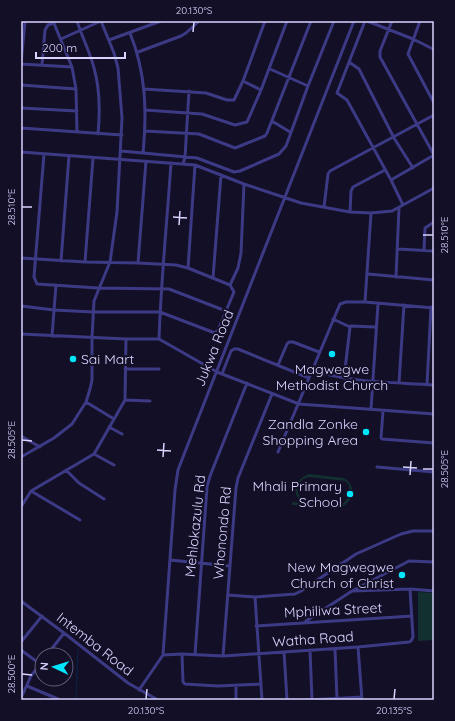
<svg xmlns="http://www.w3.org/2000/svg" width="455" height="721" font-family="Quicksand,sans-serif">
<rect width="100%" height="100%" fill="#130f26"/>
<path fill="#12302f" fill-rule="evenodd" d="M 309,474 L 344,478 C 357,486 354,500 342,507 L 292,505 L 292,502 L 301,503 C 291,490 295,480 309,474 ZM 309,477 L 345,481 L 349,485 C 350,494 349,499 341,505 L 306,503 C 298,499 294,486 302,480 C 304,478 307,478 309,477 Z
M 418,592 L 434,593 L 434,640 L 418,641 Z"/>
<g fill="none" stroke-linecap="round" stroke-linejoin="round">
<path stroke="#0c2248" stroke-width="1" d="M 76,700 L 78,649"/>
<path stroke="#3d3a85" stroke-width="3" d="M 53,21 L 72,67 L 76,89 L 77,132
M 77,21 C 82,37 90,52 94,68 C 100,89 100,113 98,134
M 365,21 L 337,93 L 347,100 L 391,180 L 403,205
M 367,21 L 413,39 L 433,49
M 392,21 L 380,51 L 380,57 L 434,155
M 420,21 L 408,54 L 434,103
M 130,33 C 146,73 147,111 143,153
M 61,39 L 101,21
M 109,40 L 161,21
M 138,52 L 181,36 L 186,33 L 199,21
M 349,62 L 359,69 L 394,138 L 413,168
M 21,64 L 72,67
M 21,64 L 25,21
M 42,65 L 45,30 L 48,25 L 54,23
M 270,69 L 308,86
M 243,81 L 261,90
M 21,85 L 76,89
M 144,89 L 206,93 L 227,100 L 234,100 L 243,81 L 265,21
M 21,108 L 77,111
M 145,110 L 202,114 L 235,125 L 247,122 L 261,90 L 287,21
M 272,121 L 290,132
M 21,128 L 122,135
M 145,131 L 199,134 L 235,148 L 265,136 L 267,133 L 311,21
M 121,151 L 197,158 L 234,172 L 240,171 L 279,154 L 286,146 L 308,86 L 334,21
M 21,152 L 195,165 L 244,184 L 301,203 L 350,212 L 371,213 L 392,211 L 434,188
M 44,154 L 34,277 L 37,284 L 98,288 L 169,289 L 226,311
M 183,164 L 185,157 L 189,91
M 391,180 L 434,155
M 324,207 L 328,174 L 330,171 L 434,115
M 350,212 L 351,191 L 353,187 L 385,170
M 398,249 L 434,251
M 424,250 L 425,228 L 434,222
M 21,258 L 85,262 L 138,263 L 176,265 L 188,268 L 230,285 L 234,292 L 218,330 L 215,333 L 160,312 L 93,312 L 54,310 L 21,306
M 61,261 L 69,156
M 85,262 L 93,158
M 138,263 L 146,161
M 188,268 L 195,165
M 368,274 L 434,280
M 396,277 L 399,208
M 213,278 L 221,175
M 230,285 L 238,268 L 241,253 L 244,184
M 365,302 L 371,213
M 333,319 L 350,327
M 21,334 L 126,339 L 159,339 L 217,372 L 299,404 L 434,414
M 52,336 L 56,285
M 159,339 C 161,280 167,222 171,163
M 278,365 L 287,344 L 289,342 L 293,342 L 319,352
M 125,369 L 159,369
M 312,370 C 351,383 393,382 434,385
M 222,374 L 231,351 L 234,349 L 238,349 L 309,378
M 344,378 L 350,327 L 351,326 L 375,327
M 399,383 L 404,305
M 427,385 L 431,307
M 125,400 L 150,401
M 86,402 L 114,419
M 371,409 L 378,304
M 383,411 L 381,438 L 382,439 L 434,443
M 109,427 L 122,434
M 21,436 L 40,447
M 278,452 L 340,304 L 346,302 L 365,302 L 434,308
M 94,454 L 114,465
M 21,457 L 54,438 L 72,424 L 86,402 L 90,389 L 92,380 L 92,338 L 94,301 L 110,262 L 117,212 L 122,118 L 118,68 L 114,53 L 101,21
M 377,467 L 434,472
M 66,470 L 79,483 L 104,499
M 31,491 L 80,520
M 21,507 L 31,491 L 94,454 L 125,400 L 126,339
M 170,560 L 230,566
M 353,591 L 410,589 L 434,591
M 228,595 L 255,597 L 295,594 L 301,591 L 356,554 L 401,534 L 413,531 L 434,531
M 255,597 L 262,700
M 21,601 L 64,633 L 128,683 L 158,700
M 306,621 L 352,591 L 409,561 L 434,562
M 256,626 L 412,616
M 21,642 L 42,616
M 358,647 L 362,700
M 335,649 L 337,699
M 21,650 L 40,664
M 310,650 L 312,700
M 284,652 L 287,700
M 182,654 L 183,682 L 185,684 L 218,686 L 261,684
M 47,655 L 64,633
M 163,655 L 182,654 L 223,656 L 358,647 L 409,642 L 411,641 L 413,637 L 410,589
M 195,655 L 207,487 L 210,476 L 247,383
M 223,656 L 236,488 L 238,478 L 272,394
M 27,686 L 58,699
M 236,686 L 236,700
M 139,690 L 163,655 L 175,490 L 178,470 L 183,457 L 354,21
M 21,698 L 31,676 L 42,662
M 308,700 L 362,697"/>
</g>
<path fill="none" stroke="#d9d4ff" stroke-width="1.5" d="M 193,32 L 194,22M 22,207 L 32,207M 173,217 L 187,218M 179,225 L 180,211M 423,235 L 433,235M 22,440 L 32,441M 157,450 L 171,451M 163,457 L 164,443M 403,467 L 417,468M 423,469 L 433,469M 410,475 L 411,461M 22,674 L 32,675M 146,699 L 147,689M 394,699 L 395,689"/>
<g fill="#00e5ff" stroke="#130f26" stroke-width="1.5">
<circle cx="332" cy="354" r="4"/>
<circle cx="73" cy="359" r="4"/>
<circle cx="366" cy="432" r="4"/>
<circle cx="350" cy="494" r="4"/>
<circle cx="402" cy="575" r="4"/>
</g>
<g text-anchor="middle" stroke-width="4" stroke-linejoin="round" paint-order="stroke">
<g font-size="14" fill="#d9d4ff" stroke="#130f26">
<text transform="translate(214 348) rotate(-68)" y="5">Jukwa Road</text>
<text transform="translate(195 526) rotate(-84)" y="5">Mehlokazulu Rd</text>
<text transform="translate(222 533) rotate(-85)" y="5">Whonondo Rd</text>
<text transform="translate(333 610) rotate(-3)" y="5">Mphiliwa Street</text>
<text transform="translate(313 639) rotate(-4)" y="5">Watha Road</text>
<text transform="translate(95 644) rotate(38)" y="5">Intemba Road</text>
</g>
<g font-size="14" fill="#d9d4ff" stroke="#130f26" text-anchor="end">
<text x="81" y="364" text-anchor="start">Sai Mart</text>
<text x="332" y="374" text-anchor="middle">Magwegwe<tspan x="332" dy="16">Methodist Church</tspan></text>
<text x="358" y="429">Zandla Zonke<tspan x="358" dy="16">Shopping Area</tspan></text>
<text x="342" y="491">Mhali Primary<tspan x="342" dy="16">School</tspan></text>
<text x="394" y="572">New Magwegwe<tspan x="394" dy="16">Church of Christ</tspan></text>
</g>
</g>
<rect width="455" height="721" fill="none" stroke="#130f26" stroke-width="44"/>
<g transform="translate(54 667) rotate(274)"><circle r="19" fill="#130f26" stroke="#625e7d"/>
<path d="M0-3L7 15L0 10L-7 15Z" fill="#00e5ff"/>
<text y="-6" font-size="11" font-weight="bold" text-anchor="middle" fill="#d9d4ff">N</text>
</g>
<path d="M36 52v6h89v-6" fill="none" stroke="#d9d4ff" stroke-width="2"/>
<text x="42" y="52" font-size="12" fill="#d9d4ff" stroke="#130f26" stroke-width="3" paint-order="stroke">200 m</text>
<rect x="22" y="22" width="411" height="677" fill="none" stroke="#d9d4ff" stroke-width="1.5"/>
<g font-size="10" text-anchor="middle" fill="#d9d4ff">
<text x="194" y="14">20.130°S</text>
<text transform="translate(11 207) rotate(-90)" y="4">28.510°E</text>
<text transform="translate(444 235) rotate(-90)" y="4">28.510°E</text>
<text transform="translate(11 440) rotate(-90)" y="4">28.505°E</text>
<text transform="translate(444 469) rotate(-90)" y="4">28.505°E</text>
<text transform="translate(11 674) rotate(-90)" y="4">28.500°E</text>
<text x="146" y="714">20.130°S</text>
<text x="394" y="714">20.135°S</text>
</g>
</svg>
